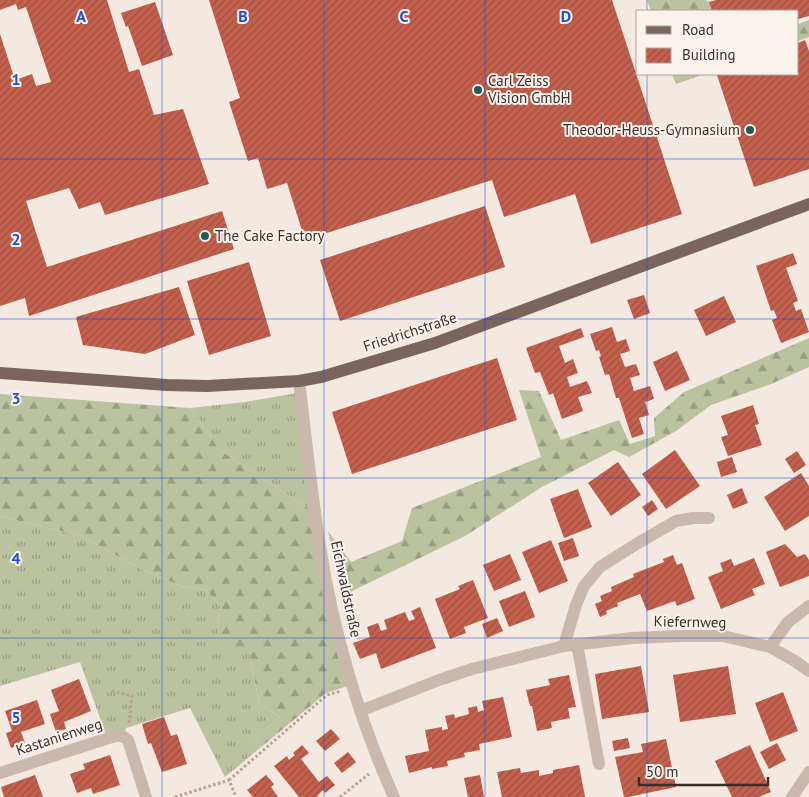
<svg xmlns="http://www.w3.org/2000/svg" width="809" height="797" font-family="'PT Sans',sans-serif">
<defs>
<pattern id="grass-tufts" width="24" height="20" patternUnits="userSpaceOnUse" patternTransform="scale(1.25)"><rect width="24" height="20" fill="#bac2a0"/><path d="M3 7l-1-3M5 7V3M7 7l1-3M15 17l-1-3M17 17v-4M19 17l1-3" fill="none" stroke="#989e83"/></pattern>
<pattern id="forest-firs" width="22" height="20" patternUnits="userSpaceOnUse" patternTransform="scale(1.25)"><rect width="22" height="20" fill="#bac2a0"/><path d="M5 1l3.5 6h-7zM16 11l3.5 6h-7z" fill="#989e83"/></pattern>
<pattern id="building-hatch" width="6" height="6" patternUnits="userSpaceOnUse" patternTransform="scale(1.25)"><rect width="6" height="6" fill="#c4604e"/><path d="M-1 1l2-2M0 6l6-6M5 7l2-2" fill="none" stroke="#a05041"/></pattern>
</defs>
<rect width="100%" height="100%" fill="#f3e9e0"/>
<path fill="url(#grass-tufts)" d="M 297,393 L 312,511 L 221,451 L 190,408 L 245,402 Z
M 0,516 L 27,523 L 79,535 L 143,570 L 181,586 L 206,590 L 221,607 L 217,628 L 249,650 L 259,703 L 279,717 L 255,740 L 260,748 L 225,777 L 190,708 L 126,728 L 124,733 L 106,735 L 80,662 L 0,686 Z"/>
<path fill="url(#forest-firs)" d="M 647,0 L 706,0 L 709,2 L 712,11 L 651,11 Z
M 809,20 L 809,37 L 798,41 L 798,24 Z
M 672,74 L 705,74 L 676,84 Z
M 809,338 L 809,367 L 771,384 L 711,405 L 676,431 L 629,457 L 614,450 L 542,487 L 465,536 L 342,596 L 328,531 L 351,562 L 402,541 L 412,508 L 541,457 L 519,390 L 539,391 L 561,440 L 619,420 L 630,444 L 655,436 L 654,418 L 684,392 Z
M 0,394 L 190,408 L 221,451 L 312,511 L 348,686 L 326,693 L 260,748 L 255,740 L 279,717 L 259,703 L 249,650 L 220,651 L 217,628 L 221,607 L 206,590 L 181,586 L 143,570 L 79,535 L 27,523 L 0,516 Z"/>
<path fill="url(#building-hatch)" d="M 0,0 L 107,0 L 129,72 L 139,69 L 154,115 L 183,109 L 209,184 L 105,215 L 100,202 L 79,209 L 69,188 L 26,201 L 47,267 L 222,211 L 234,249 L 29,316 L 25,298 L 0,306 L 0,34 L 15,80 L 32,74 L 36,86 L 51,82 L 26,7 L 18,10 L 16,4 L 0,10 Z
M 209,0 L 612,0 L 682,214 L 591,244 L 575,194 L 504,217 L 492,180 L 305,240 L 287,183 L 267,189 L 258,158 L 248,161 L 229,102 L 240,98 Z
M 716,0 L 809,0 L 809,16 L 798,19 L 798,11 L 712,11 L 709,2 Z
M 155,2 L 173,55 L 142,66 L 128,26 L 126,27 L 121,13 Z
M 805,40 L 809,51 L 809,169 L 754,187 L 717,75 L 721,74 L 798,74 L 798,43 Z
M 485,206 L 505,267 L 340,321 L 320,260 Z
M 793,253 L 797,264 L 786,268 L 798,301 L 793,303 L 796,311 L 801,309 L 809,332 L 781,343 L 772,320 L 777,318 L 774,310 L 771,311 L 756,266 Z
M 249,262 L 271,336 L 209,355 L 187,281 Z
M 179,287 L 195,335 L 145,354 L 83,345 L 76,317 Z
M 644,295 L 650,313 L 634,319 L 627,300 Z
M 724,296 L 736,322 L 706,336 L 694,310 Z
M 612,327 L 617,342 L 626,339 L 630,351 L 620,354 L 625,367 L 636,364 L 640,375 L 630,378 L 634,391 L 650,386 L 654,399 L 645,402 L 649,415 L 639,418 L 644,434 L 632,438 L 619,398 L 616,398 L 609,374 L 605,375 L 599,357 L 601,356 L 599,350 L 596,351 L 590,334 Z
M 581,328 L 584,337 L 559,346 L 565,363 L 573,359 L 578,373 L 567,377 L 570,387 L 587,381 L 592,393 L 578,397 L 583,411 L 562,419 L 553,393 L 549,395 L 540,372 L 535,373 L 526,348 Z
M 677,351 L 690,380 L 665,391 L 653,362 Z
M 497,358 L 517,420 L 352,474 L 332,412 Z
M 753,405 L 759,424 L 755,425 L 762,445 L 728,456 L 721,437 L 728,435 L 721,416 Z
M 675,450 L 700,486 L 666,509 L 642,474 Z
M 797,451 L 806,465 L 794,473 L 785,459 Z
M 732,457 L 737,472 L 721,477 L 717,462 Z
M 618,462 L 641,495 L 611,516 L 588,483 Z
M 801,473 L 809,486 L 809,516 L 785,531 L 764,497 Z
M 742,488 L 748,503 L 733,509 L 727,495 Z
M 578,489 L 592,527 L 564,538 L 550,499 Z
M 652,500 L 658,509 L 648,516 L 642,507 Z
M 573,538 L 579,556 L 564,561 L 558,543 Z
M 551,540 L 568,581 L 539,593 L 522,552 Z
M 785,544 L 797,557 L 805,554 L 809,560 L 809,576 L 780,587 L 766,552 Z
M 510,554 L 521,580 L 494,591 L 483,565 Z
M 673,555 L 677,565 L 682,563 L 695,599 L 677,606 L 675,601 L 647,611 L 640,594 L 617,603 L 618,606 L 606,611 L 607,614 L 600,617 L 595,604 L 602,601 L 600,596 L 612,591 L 611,587 L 634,577 L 633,574 L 664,562 L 663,559 Z
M 754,558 L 765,584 L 752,589 L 755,595 L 721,609 L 708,577 L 723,571 L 720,563 L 731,559 L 734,566 Z
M 473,580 L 488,618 L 464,627 L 466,633 L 450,639 L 435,599 L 460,589 L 458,586 Z
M 525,591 L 535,617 L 509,627 L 499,601 Z
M 420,607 L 436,648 L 381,669 L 376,653 L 360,659 L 353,643 L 370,637 L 367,627 L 378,623 L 381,631 L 387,629 L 384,620 L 405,612 L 409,621 L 415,619 L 411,611 Z
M 497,618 L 503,631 L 487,638 L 482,624 Z
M 641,666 L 649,712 L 602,719 L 595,674 Z
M 728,666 L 736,714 L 680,722 L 673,675 Z
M 569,675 L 576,707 L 568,708 L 570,718 L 551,722 L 552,728 L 537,731 L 532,706 L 530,706 L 526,690 L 550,685 L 548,679 Z
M 79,679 L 91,711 L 64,722 L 66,729 L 56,732 L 50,714 L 59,711 L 51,690 Z
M 783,692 L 798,731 L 770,742 L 755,703 Z
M 503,697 L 512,737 L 479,744 L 480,750 L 464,753 L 465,757 L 447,761 L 448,766 L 432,769 L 432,767 L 409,773 L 405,756 L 429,751 L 425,730 L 442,727 L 442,730 L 448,729 L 445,716 L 454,714 L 455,718 L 469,714 L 468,708 L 477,706 L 478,712 L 484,710 L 482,701 Z
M 37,700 L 45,724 L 21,732 L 25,743 L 11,748 L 6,733 L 12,731 L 5,711 Z
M 164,717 L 171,736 L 177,734 L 187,764 L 162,772 L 151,743 L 148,744 L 142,724 Z
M 331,729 L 340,739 L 325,751 L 316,741 Z
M 628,738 L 630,748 L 614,751 L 612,741 Z
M 666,739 L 676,787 L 628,797 L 624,797 L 615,757 L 643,752 L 641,744 Z
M 777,743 L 786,760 L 769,769 L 760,752 Z
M 302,745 L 309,753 L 301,759 L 319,782 L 327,776 L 335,785 L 325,793 L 323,790 L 317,796 L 318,797 L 299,797 L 274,766 L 287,756 L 289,760 L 295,755 L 293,753 Z
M 750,745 L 771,792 L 759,797 L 732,797 L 715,761 Z
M 348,752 L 356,762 L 342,773 L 334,763 Z
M 110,755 L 120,785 L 93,794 L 91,788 L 77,793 L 70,774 L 85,769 L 83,764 Z
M 579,765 L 585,797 L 502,797 L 497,772 L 520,768 L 521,773 L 539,770 L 539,776 L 553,773 L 553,770 Z
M 35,775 L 43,797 L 4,797 L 1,787 Z
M 266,775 L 274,784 L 271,787 L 278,797 L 253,797 L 247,790 Z
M 480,775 L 484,797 L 468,797 L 464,778 Z"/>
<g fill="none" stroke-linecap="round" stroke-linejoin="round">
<path stroke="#b7a196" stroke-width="3" stroke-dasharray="2.5 2.5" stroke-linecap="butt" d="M 112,691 L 132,696 L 129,725
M 229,780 L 327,695 L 341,691
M 175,797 L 229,780 L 236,797
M 340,797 L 369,774"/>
<path stroke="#cbb8ac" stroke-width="12" d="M 299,381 C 306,436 311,492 320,546 C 333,630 359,720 394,797
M 577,644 L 599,764
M 564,646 L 632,638 L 681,636 L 723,636 L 770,647 L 795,661 L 809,671
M 770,647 L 788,622 L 809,606
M 360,711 L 439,680 L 472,669 L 564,646 L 576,605 L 584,586 L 600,567 L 638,543 L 676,521 L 693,518 L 709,518
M 0,773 L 115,736 L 122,736 L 128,740 L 146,797
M 792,797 L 809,772"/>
<path stroke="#7b645c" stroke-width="12" d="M 0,373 L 167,385 L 207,386 L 299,381 L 321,377 L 435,343 L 809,204"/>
</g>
<path fill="none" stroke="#1d4ed8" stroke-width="1" stroke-opacity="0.55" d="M 162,0 L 162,797M 324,0 L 324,797M 485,0 L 485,797M 647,0 L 647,11M 647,74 L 647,797M 0,159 L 809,159M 0,319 L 809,319M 0,478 L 809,478M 0,638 L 809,638"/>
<g fill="#205b5a" stroke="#faf3ed" stroke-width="2">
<circle cx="478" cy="90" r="5"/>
<circle cx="750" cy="130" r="5"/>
<circle cx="205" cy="236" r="5"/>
</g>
<g text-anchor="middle" stroke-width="4" stroke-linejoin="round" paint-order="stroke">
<g font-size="15" fill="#3a2e2b" stroke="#faf3ed" text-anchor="start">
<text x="488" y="86">Carl Zeiss<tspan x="488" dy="17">Vision GmbH</tspan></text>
<text x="740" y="135" text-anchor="end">Theodor-Heuss-Gymnasium</text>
<text x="215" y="241">The Cake Factory</text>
</g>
<g font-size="15" fill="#3a2e2b" stroke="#faf3ed">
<text transform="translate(410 332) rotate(-18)" y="5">Friedrichstraße</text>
<text transform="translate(346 589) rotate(78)" y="5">Eichwaldstraße</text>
<text transform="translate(690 622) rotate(1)" y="5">Kiefernweg</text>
<text transform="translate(59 737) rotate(-18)" y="5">Kastanienweg</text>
</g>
</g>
<g font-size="16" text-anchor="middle" font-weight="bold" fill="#1d4ed8" stroke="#faf3ed" stroke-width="4" stroke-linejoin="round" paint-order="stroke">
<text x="81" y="22">A</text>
<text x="243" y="22">B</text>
<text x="404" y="22">C</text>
<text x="566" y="22">D</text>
<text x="16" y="85">1</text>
<text x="16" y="245">2</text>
<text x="16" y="404">3</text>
<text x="16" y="564">4</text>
<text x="16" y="723">5</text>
</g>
<rect x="636" y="10" width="162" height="65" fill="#faf3ed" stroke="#ada49f"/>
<rect x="646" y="26" width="25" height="8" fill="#7b645c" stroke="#ada49f"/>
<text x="682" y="35" font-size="15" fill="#3a2e2b">Road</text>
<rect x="646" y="48" width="25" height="15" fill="url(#building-hatch)" stroke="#ada49f"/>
<text x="682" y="60" font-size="15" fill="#3a2e2b">Building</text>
<path d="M639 777v8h129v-8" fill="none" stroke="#3a2e2b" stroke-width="2.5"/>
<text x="646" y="777" font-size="15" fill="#3a2e2b" stroke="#faf3ed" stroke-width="4" paint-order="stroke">50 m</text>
</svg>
